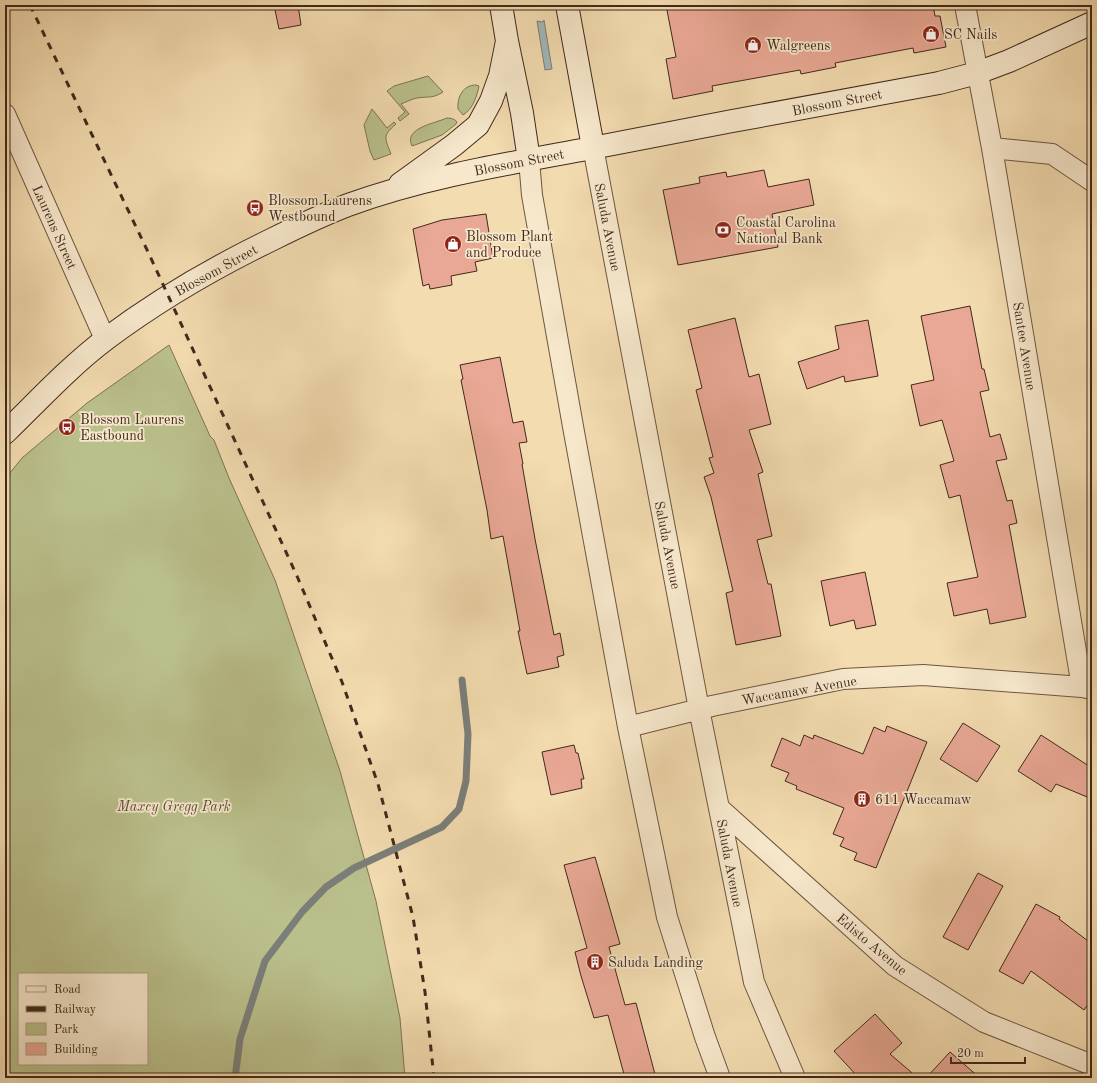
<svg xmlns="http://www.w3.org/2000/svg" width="1097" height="1083" font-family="'Old Standard TT',serif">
<rect width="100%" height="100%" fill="#f3dcb0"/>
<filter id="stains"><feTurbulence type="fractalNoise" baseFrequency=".005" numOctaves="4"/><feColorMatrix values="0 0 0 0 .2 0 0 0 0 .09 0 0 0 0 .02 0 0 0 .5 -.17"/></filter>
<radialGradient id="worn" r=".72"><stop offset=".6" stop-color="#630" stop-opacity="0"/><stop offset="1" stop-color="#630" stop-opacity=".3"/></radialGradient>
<path fill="#bac08c" stroke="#7e7454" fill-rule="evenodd" d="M 428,76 L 443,92 C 432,99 429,96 417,98 C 412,99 406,102 401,104 L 409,114 L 400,121 L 398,118 L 405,112 L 387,91 L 394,86 Z
M 476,85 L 479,86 C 477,96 473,109 463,115 L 458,109 C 457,97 463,85 476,85 Z
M 372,109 L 387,128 L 394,122 L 396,124 C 382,136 385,138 391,154 L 374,160 L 370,151 L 364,125 Z
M 447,118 C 451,118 455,119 457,122 L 456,124 L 442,135 L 412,146 C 403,128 436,123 447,118 Z
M 169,345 L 210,436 L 214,440 L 229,478 L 275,580 L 340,771 L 376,901 L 400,1018 L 405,1078 L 5,1078 L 5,479 L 22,458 L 87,403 ZM 19,974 L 147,974 L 147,1064 L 19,1064 Z"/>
<path fill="#a2b8b8" stroke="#7b7f7a" d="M 544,20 L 552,69 L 545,70 L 537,21 L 542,22 Z"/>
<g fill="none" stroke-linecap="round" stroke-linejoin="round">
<path stroke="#7b7f7a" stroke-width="7" d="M 235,1078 L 240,1039 L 265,961 L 302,912 L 326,887 L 354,868 L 442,827 L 459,809 L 466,781 L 468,734 L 462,680"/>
</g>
<path fill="#e9a895" stroke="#41291c" d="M 274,5 L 298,5 L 301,25 L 279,29 Z
M 666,5 L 933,5 L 935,16 L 940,16 L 946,47 L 914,53 L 913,48 L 835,63 L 836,67 L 801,74 L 800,70 L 712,86 L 713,91 L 673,99 L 666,59 L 676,57 Z
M 764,170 L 768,187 L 809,179 L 814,205 L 772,214 L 778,247 L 678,265 L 663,190 L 700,183 L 699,177 L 726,172 L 727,177 Z
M 486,214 L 493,258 L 475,262 L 477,271 L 451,276 L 452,285 L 430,289 L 429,284 L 423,286 L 413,229 L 442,220 Z
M 970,306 L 982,369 L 984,369 L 989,390 L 980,392 L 990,437 L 1000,434 L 1007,459 L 996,461 L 1007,501 L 1012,500 L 1017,523 L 1009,525 L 1026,617 L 990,624 L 987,609 L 954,616 L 947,583 L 978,577 L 960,495 L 949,498 L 940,465 L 954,461 L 942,420 L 920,426 L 911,385 L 934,380 L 921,316 Z
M 735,318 L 749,377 L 759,374 L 771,424 L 749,430 L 763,472 L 758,474 L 772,536 L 757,540 L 768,584 L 771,584 L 781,636 L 736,645 L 726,593 L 733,591 L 711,497 L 704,477 L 714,473 L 709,458 L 713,457 L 696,390 L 702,388 L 688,330 Z
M 868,320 L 878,376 L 845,382 L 844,376 L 807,389 L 798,362 L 839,349 L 835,326 Z
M 500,357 L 513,423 L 523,421 L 527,442 L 519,443 L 523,464 L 522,464 L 535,539 L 554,635 L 560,633 L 564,655 L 557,657 L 559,667 L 527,674 L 518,631 L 520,631 L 503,536 L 491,539 L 487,510 L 461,380 L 463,379 L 460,365 Z
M 865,572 L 876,625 L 856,629 L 854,620 L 830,626 L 821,581 Z
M 963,723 L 1000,746 L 977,782 L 940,759 Z
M 887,726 L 927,742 L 876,868 L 854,860 L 857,853 L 840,846 L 844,838 L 833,834 L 844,808 L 796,789 L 797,786 L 785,781 L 789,773 L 771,766 L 782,738 L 800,746 L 804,735 L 813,739 L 814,735 L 863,754 L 874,727 L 885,732 Z
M 1041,735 L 1092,768 L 1092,799 L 1056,784 L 1051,792 L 1018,771 Z
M 574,745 L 576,753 L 578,753 L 584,779 L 581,779 L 582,788 L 551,795 L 542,752 Z
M 595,857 L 620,944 L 609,947 L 625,1005 L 636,1003 L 656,1078 L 625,1078 L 608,1015 L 594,1018 L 581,976 L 575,952 L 587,948 L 564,865 Z
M 978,873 L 1003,886 L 968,950 L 943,937 Z
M 1036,904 L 1060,917 L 1059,919 L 1092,944 L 1092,999 L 1084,1010 L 1031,971 L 1023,984 L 999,971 Z
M 875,1014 L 902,1043 L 890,1054 L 918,1078 L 859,1078 L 834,1051 Z
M 950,1052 L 980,1078 L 926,1078 Z"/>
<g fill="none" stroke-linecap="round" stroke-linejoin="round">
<g stroke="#6e5641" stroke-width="22">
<path id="minor" d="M 965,5 L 992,148 L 1082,687
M 5,114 L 105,339
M 593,147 L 699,709 L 754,982 L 795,1078
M 992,148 L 1052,154 L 1092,181
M 529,160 L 532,195 L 574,432 L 628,727 L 667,917 L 705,1037 L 720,1078
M 628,727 L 712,706 L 843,679 L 923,675 L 1082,687 L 1092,689
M 719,808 L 895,966 L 984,1022 L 1092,1065"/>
</g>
<g stroke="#41291c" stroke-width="24">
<path id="secondary" d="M 501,5 L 507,41 L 522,113 L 529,160
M 567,5 L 593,147
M 400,184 L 454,145 L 478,125 L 491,101 L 500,76 L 507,41
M 5,433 C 38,401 69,367 106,339 C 158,300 215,267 273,239 C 297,227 322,215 348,205 C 425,177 506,164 587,149 C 704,126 822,104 939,83 L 977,73 L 1009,61 L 1092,23"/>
</g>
<use href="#minor" stroke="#f7e8cc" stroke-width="20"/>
<use href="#secondary" stroke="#f7e8cc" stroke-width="22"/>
<path stroke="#41291c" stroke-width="3" stroke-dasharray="7 7" stroke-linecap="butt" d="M 30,5 L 149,254 L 297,576 L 342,682 L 378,784 L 413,917 L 425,992 L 434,1078"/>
</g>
<defs>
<g id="shop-disc" transform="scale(0.9)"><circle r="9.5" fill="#8f2418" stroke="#f7e8cc"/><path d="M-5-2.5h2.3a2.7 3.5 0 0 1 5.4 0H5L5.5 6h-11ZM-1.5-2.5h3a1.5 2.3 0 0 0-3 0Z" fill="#fff"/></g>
<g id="bus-disc" transform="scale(0.9)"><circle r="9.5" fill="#8f2418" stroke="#f7e8cc"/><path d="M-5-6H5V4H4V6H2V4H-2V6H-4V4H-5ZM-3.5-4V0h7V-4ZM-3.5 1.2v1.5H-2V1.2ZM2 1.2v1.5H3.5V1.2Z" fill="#fff"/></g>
<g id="bank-disc" transform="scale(0.9)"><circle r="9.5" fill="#8f2418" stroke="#f7e8cc"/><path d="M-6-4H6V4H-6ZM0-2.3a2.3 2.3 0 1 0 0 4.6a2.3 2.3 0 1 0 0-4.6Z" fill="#fff"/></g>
<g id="building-disc" transform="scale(0.9)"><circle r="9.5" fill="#8f2418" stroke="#f7e8cc"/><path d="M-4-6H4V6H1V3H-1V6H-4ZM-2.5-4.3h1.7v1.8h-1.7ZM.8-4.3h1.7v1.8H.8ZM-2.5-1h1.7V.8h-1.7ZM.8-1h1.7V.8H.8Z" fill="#fff"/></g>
</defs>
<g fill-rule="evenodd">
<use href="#shop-disc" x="931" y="34"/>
<use href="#shop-disc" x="753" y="45"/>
<use href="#bus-disc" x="255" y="208"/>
<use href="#bank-disc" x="723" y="230"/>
<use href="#shop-disc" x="453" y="244"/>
<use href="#bus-disc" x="67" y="427"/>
<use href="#building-disc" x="862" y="799"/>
<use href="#building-disc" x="595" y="962"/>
</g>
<g text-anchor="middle" stroke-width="3.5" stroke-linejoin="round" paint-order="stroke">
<g font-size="14" fill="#41291c" stroke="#f7e8cc" text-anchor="start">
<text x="944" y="39">SC Nails</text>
<text x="766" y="50">Walgreens</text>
<text x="268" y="205">Blossom Laurens<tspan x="268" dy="16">Westbound</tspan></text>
<text x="736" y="227">Coastal Carolina<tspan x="736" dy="16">National Bank</tspan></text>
<text x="466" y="241">Blossom Plant<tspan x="466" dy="16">and Produce</tspan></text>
<text x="80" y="424">Blossom Laurens<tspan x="80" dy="16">Eastbound</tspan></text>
<text x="875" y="804">611 Waccamaw</text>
<text x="608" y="967">Saluda Landing</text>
</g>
<g font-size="14" fill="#41291c" stroke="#f7e8cc">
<text transform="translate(837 102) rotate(-11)" y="5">Blossom Street</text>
<text transform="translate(519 162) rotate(-11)" y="5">Blossom Street</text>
<text transform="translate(55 227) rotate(66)" y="5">Laurens Street</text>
<text transform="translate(608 227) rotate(79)" y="5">Saluda Avenue</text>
<text transform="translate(216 270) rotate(-29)" y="5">Blossom Street</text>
<text transform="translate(1025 346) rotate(81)" y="5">Santee Avenue</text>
<text transform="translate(668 545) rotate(79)" y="5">Saluda Avenue</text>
<text transform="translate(799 690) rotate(-10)" y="5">Waccamaw Avenue</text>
<text transform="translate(730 863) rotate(79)" y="5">Saluda Avenue</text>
<text transform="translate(872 944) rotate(40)" y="5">Edisto Avenue</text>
</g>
<g font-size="14" font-style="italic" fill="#5f4f38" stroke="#f7e8cc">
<text x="174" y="811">Maxcy Gregg Park</text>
</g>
</g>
<rect width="1097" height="1083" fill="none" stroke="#f3dcb0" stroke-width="20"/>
<rect x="6" y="6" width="1085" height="1071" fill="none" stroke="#41291c" stroke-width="2"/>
<rect x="10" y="10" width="1077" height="1063" fill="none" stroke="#41291c"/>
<rect x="18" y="973" width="130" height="92" fill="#f7e8cc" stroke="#ae9c86"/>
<rect x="26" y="986" width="20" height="6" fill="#f7e8cc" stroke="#ae9c86"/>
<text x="54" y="993" font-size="12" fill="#41291c">Road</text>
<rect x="26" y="1006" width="20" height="6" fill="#41291c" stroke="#ae9c86"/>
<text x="54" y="1013" font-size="12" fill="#41291c">Railway</text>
<rect x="26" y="1023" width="20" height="12" fill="#bac08c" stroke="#ae9c86"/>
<text x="54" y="1033" font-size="12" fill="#41291c">Park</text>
<rect x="26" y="1043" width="20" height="12" fill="#e9a895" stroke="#ae9c86"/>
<text x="54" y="1053" font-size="12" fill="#41291c">Building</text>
<path d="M951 1057v6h74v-6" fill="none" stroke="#41291c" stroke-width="2"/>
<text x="957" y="1057" font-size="12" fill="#41291c" stroke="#f7e8cc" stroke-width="3" paint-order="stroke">20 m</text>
<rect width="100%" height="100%" filter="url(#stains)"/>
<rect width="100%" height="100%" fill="url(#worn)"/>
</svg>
